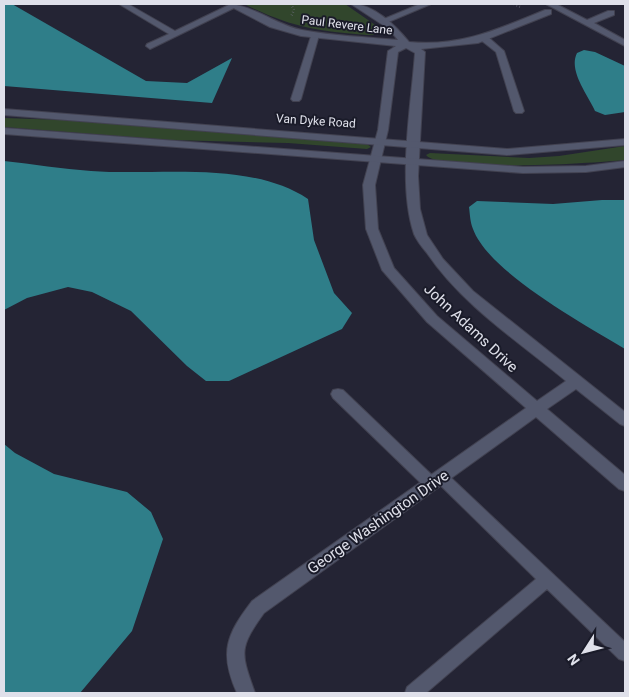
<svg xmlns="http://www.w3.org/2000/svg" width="629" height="697" font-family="Roboto,sans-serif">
<rect width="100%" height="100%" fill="#242434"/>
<path fill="#31462c" d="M 244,4 L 345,4 L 381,29 L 373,35 L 367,35 C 315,31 291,27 244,4 Z
M 4,118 L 64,120 L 367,144 L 371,147 L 367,149 L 288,143 L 170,140 L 4,127 Z
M 625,146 L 625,160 C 597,163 440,173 426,155 L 430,153 L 529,158 L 559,156 Z"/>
<path fill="#2f7e89" d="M 4,4 L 12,4 L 146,81 L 187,83 L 232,58 L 212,103 L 4,86 Z
M 584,50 L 595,52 L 625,66 L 625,112 L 605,115 L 595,111 C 588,95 568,71 577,53 Z
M 4,161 C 33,164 62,169 91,171 C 159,176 249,160 308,199 L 314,240 L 334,293 L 352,313 L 342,329 L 229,381 L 206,381 L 187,366 L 131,311 L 92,292 L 68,287 L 27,298 L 4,310 Z
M 602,200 L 625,200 L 625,349 C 586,325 489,273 473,229 C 470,222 470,214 469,207 L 477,201 L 553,204 Z
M 4,444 L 15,453 L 54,474 L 127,492 L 151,512 L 163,539 L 132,631 L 80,693 L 4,693 Z"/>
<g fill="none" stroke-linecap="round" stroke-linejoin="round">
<g stroke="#424251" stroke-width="2">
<path id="service" d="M 119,4 L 128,4 L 175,31 L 231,4 L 238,6 L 150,49 L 146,46 L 147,44 L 169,34 Z
M 420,4 L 431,4 L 386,23 L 379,21 Z
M 546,4 L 556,4 L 587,20 L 608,11 L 614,11 L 614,15 L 594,23 L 625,40 L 625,46 Z
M 312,33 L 319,35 L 301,99 L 299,101 L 293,101 L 291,99 Z
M 482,37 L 488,37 L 504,51 L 524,111 L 522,113 L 516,113 L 514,111 L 496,52 L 482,41 Z
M 338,389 L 343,390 L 435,478 L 436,473 L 441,471 L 446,473 L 625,642 L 625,661 L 619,659 L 547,589 L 426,693 L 405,693 L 407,687 L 536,579 L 438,483 L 436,488 L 431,490 L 426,488 L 333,398 L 331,394 L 333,390 Z"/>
</g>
<g stroke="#424251" stroke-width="2">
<path id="minor" d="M 226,4 C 252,4 276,25 302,30 C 333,36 366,37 398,40 L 389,29 L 351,4 C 373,3 396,26 409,42 C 461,47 498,29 545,10 L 551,10 L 551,14 L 478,43 L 421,49 L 425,52 L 418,176 L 420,209 L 427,235 L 443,259 L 473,291 L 625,412 L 625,426 L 620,424 L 576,389 L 547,409 L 625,475 L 625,491 L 619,489 L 536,417 L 264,613 C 238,649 241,653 255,693 L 237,693 C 219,653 226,635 252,601 L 526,408 L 427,322 L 382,270 L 366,229 L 363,185 L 378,130 L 388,51 L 396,46 L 301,36 L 270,27 ZM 406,48 L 415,53 C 411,107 397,183 414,234 C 417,241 422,247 427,253 C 462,305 518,341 566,381 L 537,401 L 437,316 L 394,268 L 378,229 L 375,185 L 388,130 L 398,52 Z"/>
</g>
<g stroke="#424251" stroke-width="2">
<path id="tertiary" d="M 4,109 L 507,149 L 625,139 L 625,145 L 507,155 L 4,115 Z
M 4,128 L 523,167 L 586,166 L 625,161 L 625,167 L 586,172 L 523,173 L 4,134 Z"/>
</g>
<path stroke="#696977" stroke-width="2.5" stroke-dasharray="0.5 2.5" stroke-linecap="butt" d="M 291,4 L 294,10 L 291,17
M 514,4 L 522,8"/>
<use href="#service" fill="#53586d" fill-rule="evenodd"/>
<use href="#minor" fill="#53586d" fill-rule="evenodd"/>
<use href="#tertiary" fill="#53586d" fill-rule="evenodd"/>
</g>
<g text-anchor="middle" stroke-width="4" stroke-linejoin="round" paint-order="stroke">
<g font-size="12" fill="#dfe0ea" stroke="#1a1b29">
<text transform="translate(347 25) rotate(7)" y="4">Paul Revere Lane</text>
<text transform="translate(316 121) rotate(4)" y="4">Van Dyke Road</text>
</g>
<g font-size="15" fill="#dfe0ea" stroke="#1a1b29">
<text transform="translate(471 328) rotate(43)" y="5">John Adams Drive</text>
<text transform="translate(378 522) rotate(-35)" y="5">George Washington Drive</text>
</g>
</g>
<rect width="629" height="697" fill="none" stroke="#dfe0ea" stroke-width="10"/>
<g transform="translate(584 652) rotate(234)" stroke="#1a1b29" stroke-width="4" paint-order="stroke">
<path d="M0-4L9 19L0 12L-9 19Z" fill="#dfe0ea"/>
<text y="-8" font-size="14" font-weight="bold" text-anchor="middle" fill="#dfe0ea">N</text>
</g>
</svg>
